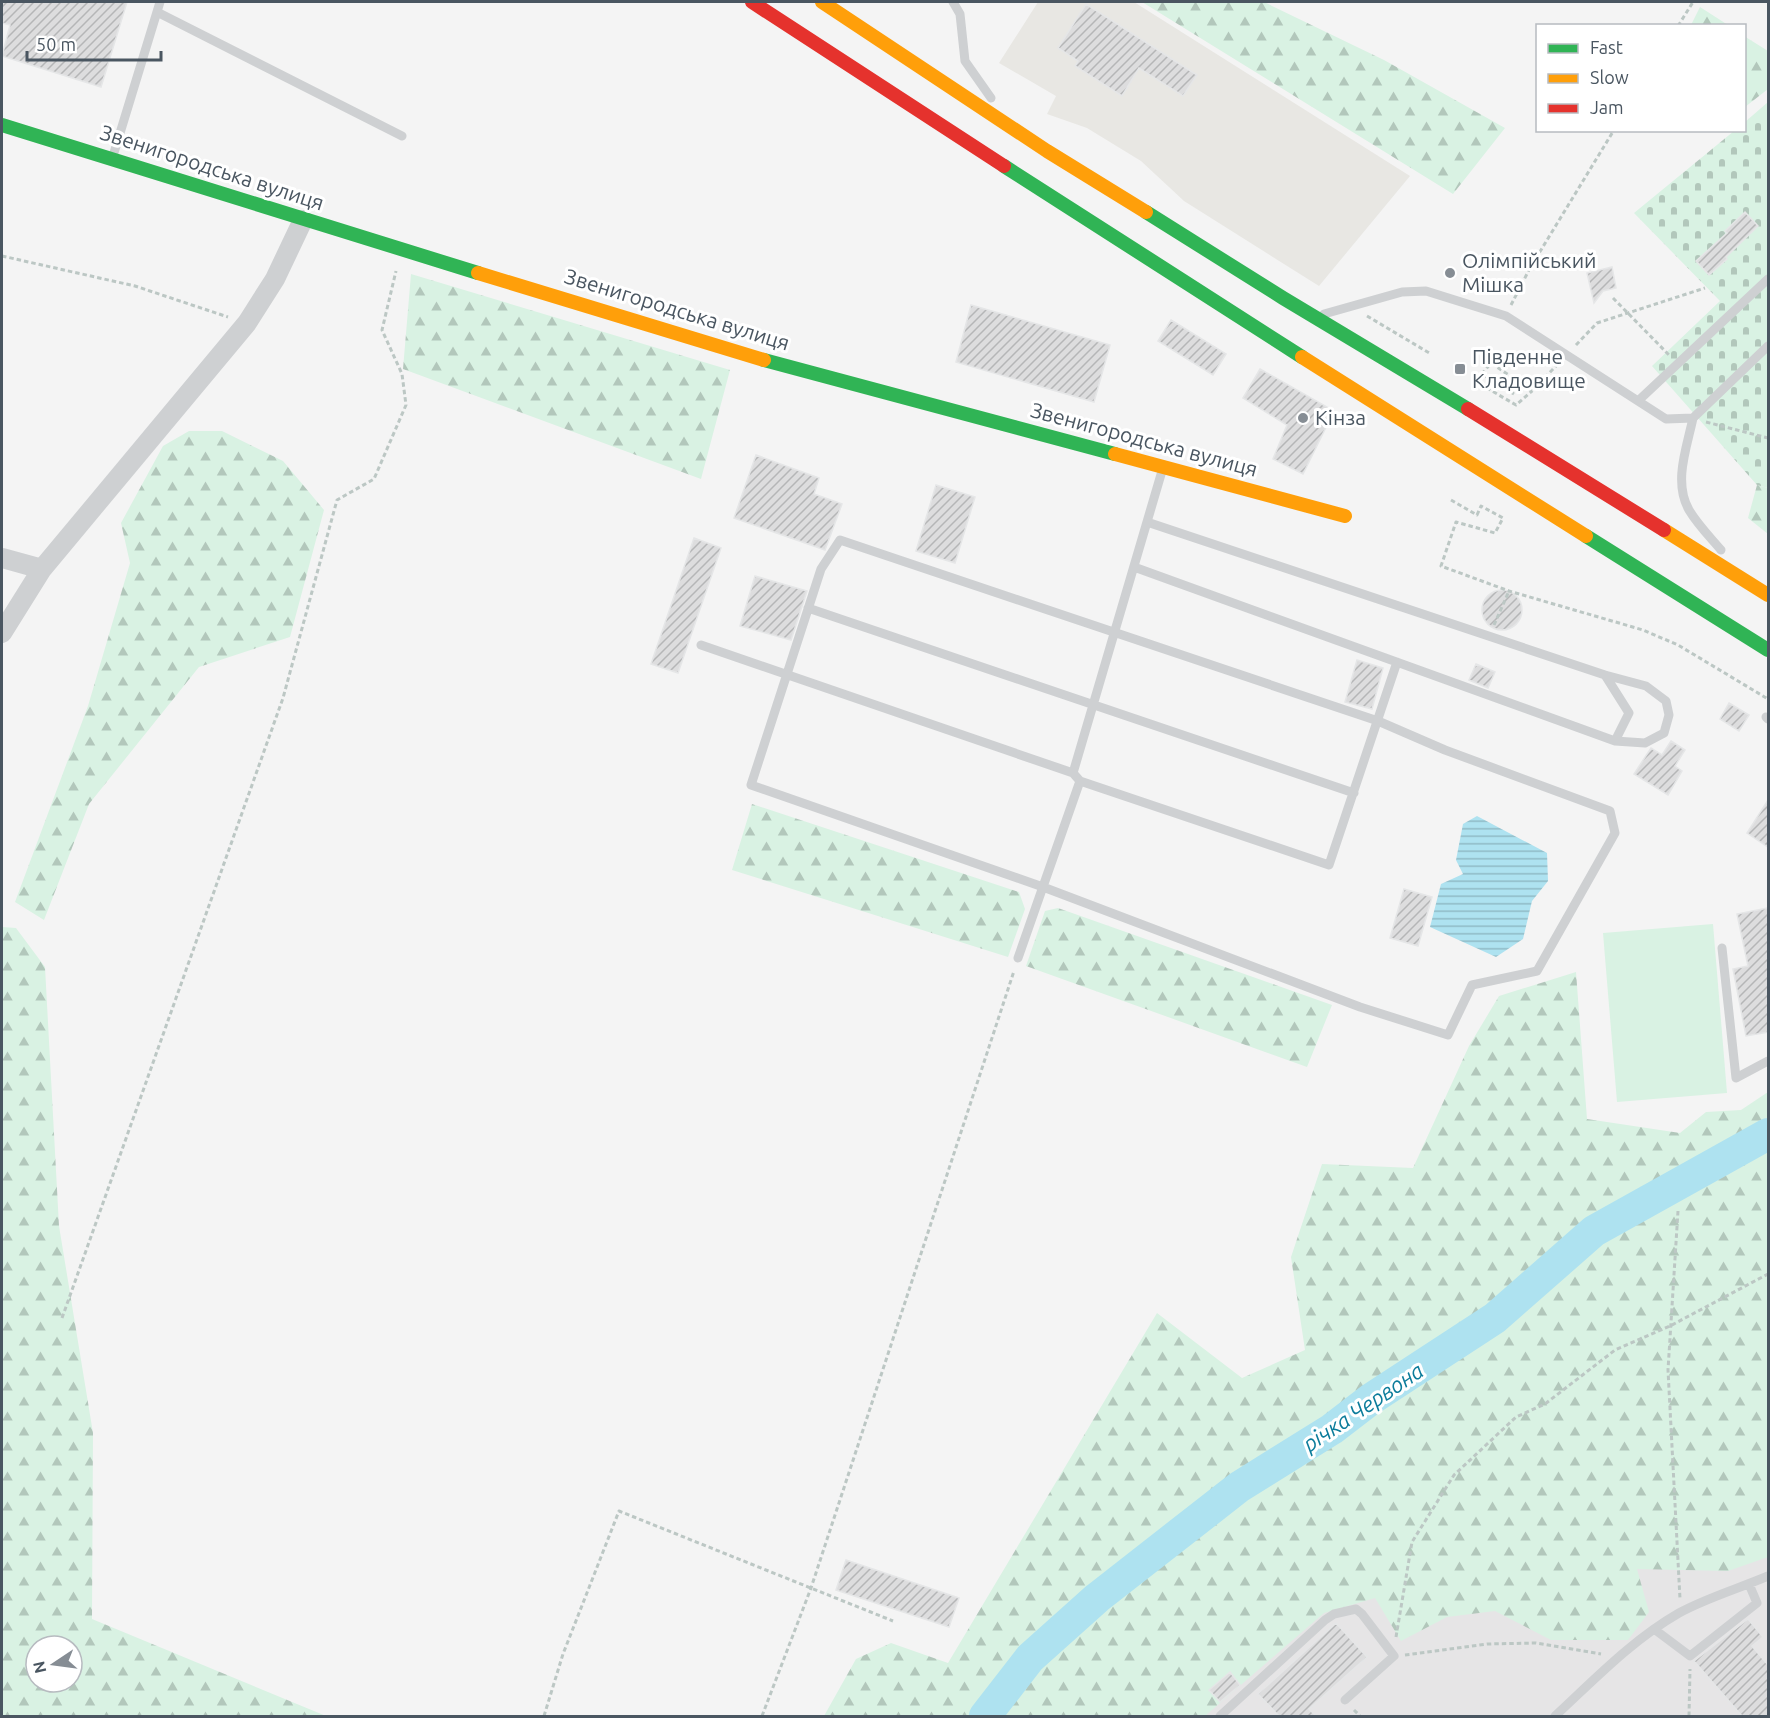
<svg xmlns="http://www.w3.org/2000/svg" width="1770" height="1718" font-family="Ubuntu,sans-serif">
<defs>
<pattern id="forest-firs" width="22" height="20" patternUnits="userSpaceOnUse" patternTransform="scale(1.5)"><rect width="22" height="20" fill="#d9f2e3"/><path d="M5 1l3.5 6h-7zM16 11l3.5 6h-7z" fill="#b2c7bb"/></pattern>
<pattern id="cemetery-stones" width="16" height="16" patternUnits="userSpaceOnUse" patternTransform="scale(1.5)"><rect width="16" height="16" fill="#d9f2e3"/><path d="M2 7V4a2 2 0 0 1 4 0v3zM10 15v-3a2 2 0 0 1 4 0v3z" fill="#b2c7bb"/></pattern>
<pattern id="water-rules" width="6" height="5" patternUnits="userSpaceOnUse" patternTransform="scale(1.5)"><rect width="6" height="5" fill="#aee2f0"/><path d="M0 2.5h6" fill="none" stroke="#90bac6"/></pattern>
<pattern id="building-hatch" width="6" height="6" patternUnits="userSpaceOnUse" patternTransform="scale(1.5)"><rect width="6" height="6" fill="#ddddde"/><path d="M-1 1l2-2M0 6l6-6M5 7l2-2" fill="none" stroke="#b5b6b7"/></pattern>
</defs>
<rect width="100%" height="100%" fill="#f4f4f4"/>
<path fill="#e8e7e3" d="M 1038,2 L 1134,2 L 1410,176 L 1319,286 L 1184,201 L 1141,161 L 1087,128 L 1047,114 L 1056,96 L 999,63 Z"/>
<path fill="#e6e5e6" d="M 1768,1495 L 1768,1716 L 1030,1716 L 1243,1540 Z"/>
<path fill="url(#forest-firs)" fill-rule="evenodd" d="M 1142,2 L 1264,2 L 1384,60 L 1505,128 L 1453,194 Z
M 1700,7 L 1728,25 L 1691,25 Z
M 1744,36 L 1768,51 L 1768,89 L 1745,107 Z
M 411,274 L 730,370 L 701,479 L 403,369 Z
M 189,431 L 222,431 L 283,461 L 324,510 L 290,637 L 199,667 L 89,804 L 44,920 L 15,902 L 88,706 L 130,563 L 121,523 L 163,446 Z
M 1757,485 L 1768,488 L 1768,534 L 1748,518 Z
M 752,804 L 1019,892 L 1025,909 L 1008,957 L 732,870 Z
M 1058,908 L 1332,1005 L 1307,1067 L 1026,966 L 1045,911 Z
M 2,927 L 16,928 L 45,967 L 59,1226 L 93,1433 L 92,1619 L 326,1716 L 2,1716 ZM 36,1646 L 72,1646 L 72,1682 L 36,1682 Z
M 1576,972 L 1587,1119 L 1680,1133 L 1706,1112 L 1741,1110 L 1768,1092 L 1768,1557 L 1728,1571 L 1637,1569 L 1649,1612 L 1628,1640 L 1551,1640 L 1495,1611 L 1447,1617 L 1401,1641 L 1375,1598 L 1324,1613 L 1205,1716 L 824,1716 L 856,1659 L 891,1643 L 948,1663 L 1157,1313 L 1242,1378 L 1305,1350 L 1291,1257 L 1322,1164 L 1413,1168 L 1469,1046 L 1499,996 Z"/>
<path fill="url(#cemetery-stones)" d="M 1768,102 L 1768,488 L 1757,485 L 1652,366 L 1720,301 L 1634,213 L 1734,131 L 1744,130 L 1745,122 Z"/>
<path fill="#d9f2e3" d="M 1713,924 L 1727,1093 L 1617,1102 L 1603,933 Z"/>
<path fill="url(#water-rules)" d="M 1477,816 L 1547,853 L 1548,881 L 1532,901 L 1523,939 L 1496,957 L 1430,927 L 1441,884 L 1463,874 L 1456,860 L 1463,824 Z"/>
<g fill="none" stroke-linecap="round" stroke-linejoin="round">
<path stroke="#aee2f0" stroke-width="32" d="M 985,1716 L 1030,1658 L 1097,1598 L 1239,1487 L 1332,1429 L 1371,1399 L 1495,1318 L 1594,1231 L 1768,1134"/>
</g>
<path fill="url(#building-hatch)" stroke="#e5e6e7" stroke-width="1.5" d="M 2,2 L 127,2 L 101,87 L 2,56 L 10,25 L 2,23 Z
M 1086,4 L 1197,75 L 1183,96 L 1139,68 L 1122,96 L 1075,66 L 1078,61 L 1058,48 Z
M 1745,212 L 1758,226 L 1726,257 L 1727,259 L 1709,275 L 1696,261 L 1727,233 L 1725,231 Z
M 1612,267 L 1616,288 L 1603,291 L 1594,303 L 1587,273 Z
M 971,305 L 1110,345 L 1094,402 L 956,362 Z
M 1171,320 L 1226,354 L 1213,375 L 1158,341 Z
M 1260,369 L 1334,411 L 1303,474 L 1273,459 L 1287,425 L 1243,398 Z
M 756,455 L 819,478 L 814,494 L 842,504 L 825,550 L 734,518 Z
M 936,485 L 975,497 L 955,563 L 916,551 Z
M 694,538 L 721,548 L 678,673 L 651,664 Z
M 755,576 L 807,591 L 791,640 L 740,626 Z
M1482 610a20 20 0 1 1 40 0a20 20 0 1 1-40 0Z
M 1357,660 L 1383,668 L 1372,709 L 1345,702 Z
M 1476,664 L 1495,672 L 1488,688 L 1469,680 Z
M 1729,703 L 1749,715 L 1739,731 L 1720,719 Z
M 1671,741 L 1685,750 L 1675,766 L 1682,771 L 1668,795 L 1634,774 L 1651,748 L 1662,755 Z
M 1768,800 L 1768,847 L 1747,833 Z
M 1404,889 L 1432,897 L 1418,946 L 1390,938 Z
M 1768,908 L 1768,1032 L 1746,1036 L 1733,969 L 1748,966 L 1737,914 Z
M 846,1560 L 959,1598 L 949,1627 L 836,1590 Z
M 1748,1619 L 1763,1637 L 1752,1646 L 1768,1665 L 1768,1716 L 1742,1716 L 1694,1661 Z
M 1336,1623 L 1367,1657 L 1309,1709 L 1316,1716 L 1279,1716 L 1258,1694 Z
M 1230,1672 L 1240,1685 L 1220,1702 L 1209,1690 Z"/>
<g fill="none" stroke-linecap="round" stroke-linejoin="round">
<path stroke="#bcc7c4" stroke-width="3" stroke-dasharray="4.5 3" stroke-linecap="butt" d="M 1678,26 L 1693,2
M 2,256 L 135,286 L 228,317
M 1613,298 L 1669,355
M 1511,305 L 1530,268 L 1614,130
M 1367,316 L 1431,354
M 1576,345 L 1597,323 L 1705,288
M 1480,384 L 1516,405 L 1532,391
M 1514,394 L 1482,374 L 1491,363 L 1532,391 L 1557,365
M 1706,422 L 1768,438
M 1451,500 L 1477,515 L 1481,506 L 1503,518 L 1495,533 L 1456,522 L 1441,566 L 1509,591 L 1643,630 L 1678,645 L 1768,699
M 1494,625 L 1509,591
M 1678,1211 L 1668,1370 L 1680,1599
M 62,1318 L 283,698 L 337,500 L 374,479 L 406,405 L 402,374 L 382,330 L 396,271
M 1396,1637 L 1412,1542 L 1454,1475 L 1516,1417 L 1545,1404 L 1615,1350 L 1670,1326 L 1768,1274
M 1405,1655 L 1487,1644 L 1536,1643 L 1601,1654
M 1354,1710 L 1360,1716
M 544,1716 L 563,1654 L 619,1511 L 893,1621
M 762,1716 L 811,1588 L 1014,971
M 1689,1716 L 1690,1669"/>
<path stroke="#ced0d2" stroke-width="9" d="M 953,2 L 960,14 L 965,61 L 991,98
M 157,12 L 402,136
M 113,156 L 160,2
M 1324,314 L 1402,292 L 1426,291 L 1506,316 L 1666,419 L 1693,418 L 1768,346
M 1638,401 L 1768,279
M 1693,418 C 1687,447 1673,482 1689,510 C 1698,525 1710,537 1721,550
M 840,540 L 1378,721 L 1445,750 L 1610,811 L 1615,833 L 1537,971 L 1472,985 L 1448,1035 L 1360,1007 L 1043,887 L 751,785 L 821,569 Z
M 1134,567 L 1615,741 L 1629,713 L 1605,675 L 1147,522
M 808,608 L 1354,793
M 701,645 L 1073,773 L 1080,781 L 1329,865 L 1397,662
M 1605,675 L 1646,686 L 1666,701 L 1669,715 L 1664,733 L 1645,743 L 1615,741
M 1766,717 L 1768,719
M 1073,773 L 1162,471
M 1722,948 L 1736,1078 L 1768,1061
M 1018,958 L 1080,781
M 1654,1629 L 1690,1656 L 1757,1603 L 1749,1584
M 1220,1716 L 1325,1620 L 1334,1614 L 1356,1609 L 1362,1614 L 1394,1656 L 1345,1700
M 1555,1716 C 1594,1680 1632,1640 1679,1613 C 1706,1598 1740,1588 1768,1576"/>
<path stroke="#ced0d2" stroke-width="20" d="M 2,558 L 42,569
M 2,633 L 42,569 L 247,323 L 275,279 L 303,220"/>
<path stroke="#30b455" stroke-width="14" d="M 2,125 L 478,273
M 1004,166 L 1302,357
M 1146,212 L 1283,298 L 1468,409
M 764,360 L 1115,454
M 1586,536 L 1768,650"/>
<path stroke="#ff9f0a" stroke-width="14" d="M 822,2 L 1047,151 L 1146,212
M 478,273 L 764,360
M 1302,357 L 1586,536
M 1115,454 L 1345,516
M 1664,530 L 1768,595"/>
<path stroke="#e5322d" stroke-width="14" d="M 752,2 L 1004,166
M 1468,409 L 1664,530"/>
</g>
<g fill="#868d94" stroke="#fff" stroke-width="2">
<circle cx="1450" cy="273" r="6"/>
<rect x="1454" y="363" width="12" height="12" rx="3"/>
<circle cx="1303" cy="418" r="6"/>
</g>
<g text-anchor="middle" stroke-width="6" stroke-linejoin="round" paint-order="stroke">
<g font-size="21" fill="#4a5661" stroke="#fff">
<text transform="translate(212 168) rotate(18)" y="7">Звенигородська вулиця</text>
<text transform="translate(677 310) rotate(17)" y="7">Звенигородська вулиця</text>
<text transform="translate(1144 440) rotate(15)" y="7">Звенигородська вулиця</text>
</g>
<g font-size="21" fill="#4a5661" stroke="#fff" text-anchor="start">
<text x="1462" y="268">Олімпійський<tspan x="1462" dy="24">Мішка</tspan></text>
<text x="1472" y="364">Південне<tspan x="1472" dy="24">Кладовище</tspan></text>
<text x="1315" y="425">Кінза</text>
</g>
<g font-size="22" font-style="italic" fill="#0c7c9b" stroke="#fff">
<text transform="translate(1363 1407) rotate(-34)" y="8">річка Червона</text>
</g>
</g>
<rect width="1770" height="1718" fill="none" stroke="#4a5661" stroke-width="6"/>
<rect x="1536" y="24" width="210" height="108" fill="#ffffff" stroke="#b7bbc0" stroke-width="1.5"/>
<rect x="1548" y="44" width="30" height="9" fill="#30b455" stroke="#b7bbc0" stroke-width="1.5"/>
<text x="1590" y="54" font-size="18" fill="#4a5661">Fast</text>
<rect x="1548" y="74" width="30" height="9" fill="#ff9f0a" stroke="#b7bbc0" stroke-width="1.5"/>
<text x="1590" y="84" font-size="18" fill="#4a5661">Slow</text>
<rect x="1548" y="104" width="30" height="9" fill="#e5322d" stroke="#b7bbc0" stroke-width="1.5"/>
<text x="1590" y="114" font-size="18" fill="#4a5661">Jam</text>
<g transform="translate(54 1664) rotate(257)"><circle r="28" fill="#ffffff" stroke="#b7bbc0" stroke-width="1.5"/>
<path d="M0-4.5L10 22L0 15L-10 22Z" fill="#868d94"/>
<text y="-9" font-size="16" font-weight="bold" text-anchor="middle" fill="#4a5661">N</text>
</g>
<path d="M27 51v9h134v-9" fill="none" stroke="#4a5661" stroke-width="3"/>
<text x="36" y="51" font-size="18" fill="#4a5661" stroke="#ffffff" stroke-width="4.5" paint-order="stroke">50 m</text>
</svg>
